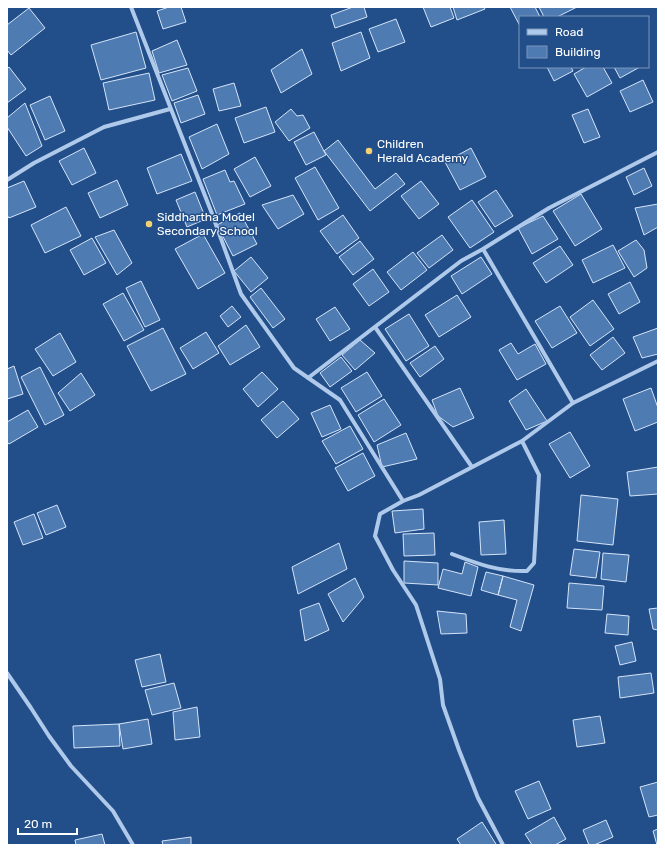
<svg xmlns="http://www.w3.org/2000/svg" width="665" height="852" font-family="Rubik,sans-serif">
<rect width="100%" height="100%" fill="#224f8a"/>
<path fill="#4f7bb3" stroke="#d4e4f8" d="M 169,7 L 181,7 L 186,22 L 163,29 L 157,11 Z
M 353,7 L 364,7 L 367,17 L 335,28 L 331,15 Z
M 423,7 L 450,7 L 454,18 L 431,27 Z
M 453,7 L 484,7 L 485,9 L 457,20 Z
M 510,7 L 535,7 L 540,17 L 520,17 L 520,26 Z
M 539,7 L 577,7 L 557,17 L 544,17 Z
M 29,8 L 45,28 L 11,55 L 7,50 L 7,25 Z
M 396,19 L 405,42 L 378,52 L 369,29 Z
M 136,32 L 146,68 L 101,80 L 91,45 Z
M 361,32 L 370,58 L 341,71 L 332,43 Z
M 177,40 L 187,65 L 159,73 L 152,51 Z
M 302,49 L 312,74 L 281,93 L 271,70 Z
M 9,67 L 26,89 L 7,103 L 7,69 Z
M 547,67 L 571,67 L 573,71 L 554,81 Z
M 586,67 L 603,67 L 612,83 L 587,97 L 574,74 Z
M 614,67 L 640,67 L 620,78 Z
M 188,68 L 197,91 L 172,101 L 162,75 Z
M 149,73 L 155,100 L 109,110 L 103,83 Z
M 643,80 L 653,102 L 630,112 L 620,91 Z
M 234,83 L 241,106 L 219,111 L 213,89 Z
M 198,95 L 205,114 L 181,123 L 174,103 Z
M 50,96 L 65,131 L 45,140 L 30,105 Z
M 25,103 L 42,146 L 26,156 L 7,127 L 7,118 Z
M 266,107 L 275,132 L 244,143 L 235,118 Z
M 291,109 L 297,116 L 303,115 L 310,128 L 289,141 L 275,122 Z
M 588,109 L 600,137 L 584,143 L 572,115 Z
M 217,124 L 229,154 L 202,169 L 189,137 Z
M 314,132 L 326,155 L 306,165 L 294,142 Z
M 338,140 L 375,189 L 396,173 L 405,184 L 370,211 L 324,151 Z
M 84,148 L 96,173 L 72,185 L 59,161 Z
M 471,148 L 486,177 L 460,190 L 445,162 Z
M 181,154 L 192,181 L 157,194 L 147,168 Z
M 255,157 L 271,186 L 250,197 L 234,169 Z
M 315,167 L 339,208 L 318,220 L 295,178 Z
M 644,168 L 652,186 L 634,195 L 626,177 Z
M 225,170 L 230,182 L 234,181 L 245,204 L 217,215 L 203,179 Z
M 117,180 L 128,205 L 100,218 L 88,193 Z
M 24,181 L 36,207 L 9,218 L 7,215 L 7,188 Z
M 421,181 L 439,204 L 419,219 L 401,196 Z
M 496,190 L 513,216 L 495,227 L 478,202 Z
M 195,192 L 206,219 L 187,227 L 176,200 Z
M 581,194 L 602,229 L 575,246 L 553,211 Z
M 293,195 L 304,214 L 278,229 L 262,205 Z
M 472,200 L 494,232 L 470,248 L 448,217 Z
M 658,204 L 658,227 L 644,235 L 635,208 Z
M 66,207 L 81,236 L 45,253 L 31,225 Z
M 240,213 L 257,244 L 233,256 L 217,225 Z
M 343,215 L 359,238 L 337,254 L 320,231 Z
M 543,216 L 558,239 L 532,254 L 518,228 Z
M 114,230 L 132,263 L 117,275 L 95,237 Z
M 203,234 L 225,273 L 198,289 L 175,249 Z
M 442,235 L 453,250 L 429,268 L 417,253 Z
M 92,238 L 106,263 L 84,275 L 70,250 Z
M 636,240 L 644,250 L 647,268 L 634,277 L 618,251 Z
M 360,241 L 374,259 L 353,275 L 339,257 Z
M 613,245 L 625,268 L 593,283 L 582,260 Z
M 560,246 L 573,265 L 546,283 L 533,263 Z
M 413,252 L 427,270 L 401,290 L 387,272 Z
M 251,257 L 268,278 L 251,292 L 234,271 Z
M 481,257 L 492,274 L 462,294 L 451,276 Z
M 373,269 L 389,292 L 369,306 L 353,284 Z
M 141,281 L 160,320 L 145,327 L 126,288 Z
M 630,282 L 640,302 L 619,314 L 608,294 Z
M 261,288 L 285,319 L 273,328 L 250,297 Z
M 123,293 L 144,330 L 124,341 L 103,304 Z
M 457,295 L 471,317 L 439,337 L 425,315 Z
M 593,300 L 614,329 L 590,346 L 570,317 Z
M 232,306 L 241,317 L 228,327 L 220,316 Z
M 560,306 L 577,333 L 552,348 L 535,321 Z
M 335,307 L 350,329 L 330,341 L 316,319 Z
M 409,314 L 429,346 L 406,361 L 385,329 Z
M 246,325 L 260,347 L 230,365 L 218,346 Z
M 163,328 L 186,374 L 151,391 L 127,346 Z
M 658,328 L 658,354 L 642,358 L 633,337 Z
M 206,332 L 219,353 L 193,369 L 180,348 Z
M 60,333 L 76,362 L 53,376 L 35,349 Z
M 613,337 L 625,353 L 602,370 L 590,355 Z
M 360,340 L 375,353 L 355,370 L 342,355 Z
M 511,343 L 518,354 L 535,344 L 546,364 L 517,380 L 499,350 Z
M 435,346 L 444,359 L 420,377 L 410,363 Z
M 341,357 L 352,371 L 330,387 L 320,373 Z
M 14,366 L 23,394 L 7,399 L 7,369 Z
M 40,367 L 64,415 L 45,425 L 21,377 Z
M 262,372 L 278,389 L 258,407 L 243,389 Z
M 367,372 L 382,396 L 356,412 L 341,388 Z
M 81,373 L 95,395 L 70,411 L 58,393 Z
M 460,388 L 474,418 L 453,427 L 438,416 L 432,400 Z
M 651,388 L 658,408 L 658,422 L 635,431 L 623,399 Z
M 526,389 L 547,421 L 526,430 L 509,401 Z
M 384,399 L 401,425 L 374,442 L 358,415 Z
M 283,401 L 299,419 L 277,438 L 261,420 Z
M 330,405 L 341,429 L 322,437 L 311,413 Z
M 28,410 L 38,427 L 9,444 L 7,442 L 7,422 Z
M 350,426 L 363,449 L 336,464 L 322,441 Z
M 570,432 L 590,466 L 570,478 L 549,444 Z
M 406,433 L 417,459 L 382,467 L 377,445 Z
M 363,453 L 375,476 L 348,491 L 335,468 Z
M 658,467 L 658,494 L 630,496 L 627,472 Z
M 581,495 L 618,499 L 613,545 L 577,541 Z
M 57,505 L 66,527 L 46,535 L 37,513 Z
M 423,509 L 424,529 L 395,533 L 392,511 Z
M 34,514 L 43,538 L 23,545 L 14,522 Z
M 504,520 L 506,554 L 481,555 L 479,522 Z
M 434,533 L 435,555 L 404,556 L 403,534 Z
M 339,543 L 347,569 L 298,594 L 292,567 Z
M 574,549 L 600,552 L 596,578 L 570,575 Z
M 603,553 L 629,555 L 626,582 L 601,579 Z
M 404,561 L 438,563 L 438,585 L 404,583 Z
M 465,562 L 478,567 L 471,596 L 438,588 L 443,569 L 462,574 Z
M 486,572 L 503,576 L 498,595 L 481,590 Z
M 503,576 L 534,585 L 521,631 L 510,627 L 517,600 L 498,595 Z
M 355,578 L 364,597 L 343,622 L 328,594 Z
M 569,583 L 604,586 L 602,610 L 567,608 Z
M 319,603 L 329,630 L 305,641 L 300,610 Z
M 658,608 L 658,630 L 653,629 L 649,609 Z
M 437,611 L 466,614 L 467,633 L 441,634 Z
M 607,614 L 629,616 L 628,635 L 605,633 Z
M 632,642 L 636,661 L 620,665 L 615,646 Z
M 160,654 L 166,682 L 142,687 L 135,660 Z
M 651,673 L 654,693 L 620,698 L 618,677 Z
M 174,683 L 181,708 L 152,715 L 145,690 Z
M 197,707 L 200,737 L 175,740 L 173,712 Z
M 600,716 L 605,743 L 577,747 L 573,720 Z
M 148,719 L 152,744 L 123,749 L 119,724 Z
M 119,724 L 120,746 L 74,748 L 73,726 Z
M 539,781 L 551,809 L 528,819 L 515,791 Z
M 658,782 L 658,815 L 649,817 L 640,787 Z
M 554,817 L 566,839 L 555,845 L 532,845 L 525,834 Z
M 606,820 L 613,837 L 594,845 L 589,845 L 583,830 Z
M 482,822 L 496,844 L 495,845 L 461,845 L 457,839 Z
M 658,829 L 658,845 L 657,845 L 653,831 Z
M 102,834 L 105,845 L 76,845 L 75,840 Z
M 191,837 L 191,845 L 163,845 L 162,841 Z"/>
<g fill="none" stroke-linecap="round" stroke-linejoin="round">
<path stroke="#afc9ea" stroke-width="4" d="M 131,7 L 211,211 L 241,294 L 294,368 L 340,400 L 403,501 L 419,495 L 522,441 L 539,475 L 534,563 L 527,571 C 499,572 478,564 452,554
M 7,180 L 34,163 L 104,127 L 170,109
M 483,249 L 573,403
M 375,327 L 472,467
M 308,378 L 461,261 L 483,249 L 549,208 L 658,152
M 522,441 L 573,403 L 658,361
M 403,501 L 380,514 L 375,536 L 393,570 L 416,605 L 440,679 L 443,705 L 459,750 L 478,798 L 503,845
M 7,673 L 31,708 L 49,736 L 71,766 L 113,811 L 133,845"/>
</g>
<g fill="#f6d172" stroke="#224f8a" stroke-width="1.5">
<circle cx="369" cy="151" r="4"/>
<circle cx="149" cy="224" r="4"/>
</g>
<g text-anchor="middle" stroke-width="3" stroke-linejoin="round" paint-order="stroke">
<g font-size="12" fill="#fff" stroke="#224f8a" text-anchor="start">
<text x="377" y="148">Children<tspan x="377" dy="14">Herald Academy</tspan></text>
<text x="157" y="221">Siddhartha Model<tspan x="157" dy="14">Secondary School</tspan></text>
</g>
</g>
<rect width="665" height="852" fill="none" stroke="#ffffff" stroke-width="16"/>
<rect x="519" y="16" width="130" height="52" fill="#224f8a" stroke="#7a95b9"/>
<rect x="527" y="29" width="20" height="6" fill="#afc9ea" stroke="#7a95b9"/>
<text x="555" y="36" font-size="12" fill="#ffffff">Road</text>
<rect x="527" y="46" width="20" height="12" fill="#4f7bb3" stroke="#7a95b9"/>
<text x="555" y="56" font-size="12" fill="#ffffff">Building</text>
<path d="M18 828v6h59v-6" fill="none" stroke="#ffffff" stroke-width="2"/>
<text x="24" y="828" font-size="12" fill="#ffffff" stroke="#224f8a" stroke-width="3" paint-order="stroke">20 m</text>
</svg>
